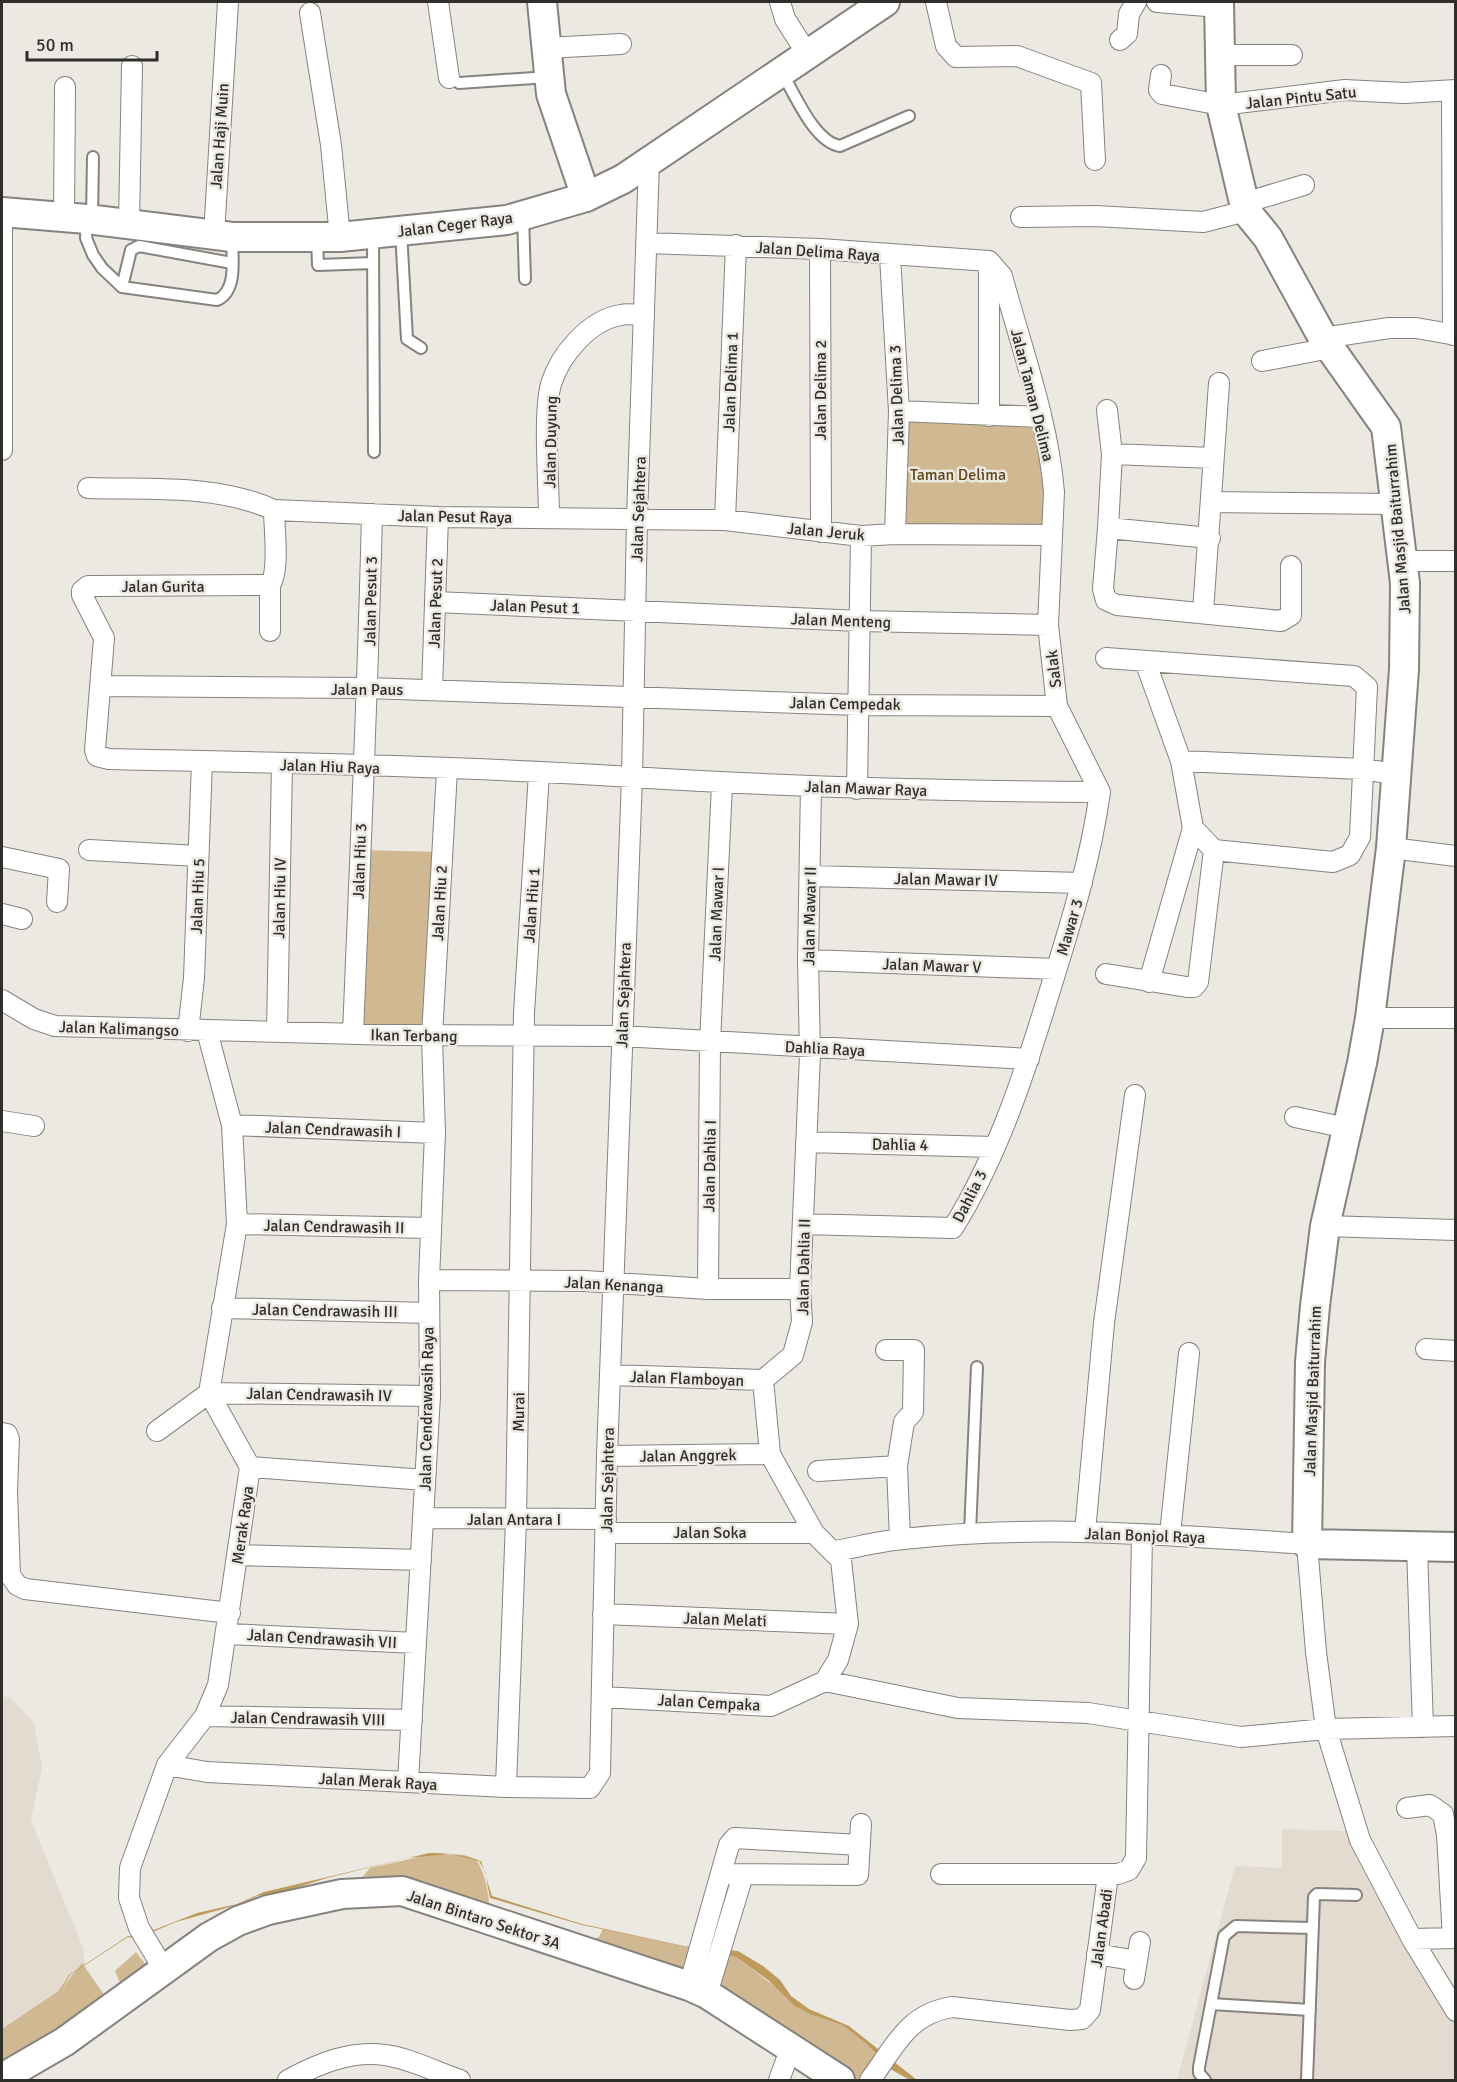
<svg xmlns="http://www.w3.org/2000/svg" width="1457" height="2082" font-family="Signika,sans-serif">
<rect width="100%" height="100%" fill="#ece9e3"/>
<path fill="#e3dbcf" d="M 2,1696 L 11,1698 L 34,1723 L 42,1768 L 31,1820 L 83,1948 L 87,1979 L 2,2037 Z
M 1282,1829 L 1352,1831 L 1455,2014 L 1455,2080 L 1177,2080 L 1235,1866 L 1282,1868 Z"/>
<path fill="#d0b893" d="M 899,411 L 1041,417 L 1052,535 L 895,534 Z
M 360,850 L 441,852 L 432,1036 L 353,1034 Z
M 433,1854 L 464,1855 L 477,1860 C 487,1880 490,1896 489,1918 L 352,1889 L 370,1868 Z
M 603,1929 L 736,1957 L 812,2015 L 842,2025 L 864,2042 L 875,2054 L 868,2080 L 852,2080 L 792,2046 L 573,1946 L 599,1937 Z
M 136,1952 L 150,1970 L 124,1992 L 115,1971 Z
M 82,1963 L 110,2003 L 2,2078 L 2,2029 L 60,1991 Z"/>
<path fill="#bf9a5d" d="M 429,1853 C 447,1853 463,1854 481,1861 L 492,1896 L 582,1924 L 684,1946 L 738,1951 L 763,1966 L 780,1980 L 791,1996 L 809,2009 L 849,2026 L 917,2080 L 910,2080 L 892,2070 L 864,2042 L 842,2025 L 812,2015 L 795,2006 L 768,1980 L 736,1957 L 582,1925 L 490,1898 L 485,1872 L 479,1861 L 450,1854 L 408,1858 L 327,1878 L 286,1891 L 258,1896 L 237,1905 L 176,1922 L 136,1939 L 128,1937 L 70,1975 L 60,1991 L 2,2029 L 59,1991 L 69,1975 L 128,1936 L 136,1937 L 197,1913 L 237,1904 L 264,1892 Z"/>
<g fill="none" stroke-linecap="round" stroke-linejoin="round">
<g stroke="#86837e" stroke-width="14">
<path id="lane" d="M 782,73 C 795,94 814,142 840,146 L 909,116
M 459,83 L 549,77
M 523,215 L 525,279
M 92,219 L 93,157
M 87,221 L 86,238 L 93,255 L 102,268 L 122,287 L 217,300 C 238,291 232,257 232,238
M 401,231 L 407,339 L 421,348
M 373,234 L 374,452
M 317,238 L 318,265 L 373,263
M 122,287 L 131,250 L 139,246 L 232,263
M 970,1533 L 977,1367
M 1211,2004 L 1310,2010
M 1205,2080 L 1199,2073 L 1199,2067 L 1224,1936 L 1236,1926 L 1313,1928
M 1307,2080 L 1314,1897 L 1317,1894 L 1356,1895"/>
</g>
<g stroke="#86837e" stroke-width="22">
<path id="street" d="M 438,2 L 449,78
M 780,2 L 785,19 L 808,55
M 936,2 L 946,46 L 956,57 L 1017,56 L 1091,83 L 1095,160
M 1157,2 L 1219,7
M 310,13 L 331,145 L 340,237
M 1120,40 L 1127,34 L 1129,14 L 1136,2
M 546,48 L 621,44
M 1220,55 L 1292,55
M 1161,75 L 1159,90 L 1162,94 L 1221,105 L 1345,90 L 1404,93 L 1456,90
M 1452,91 L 1453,335
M 1244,203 L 1304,185
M 64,216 L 65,87
M 1021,217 L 1096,216 L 1203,222 L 1246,211
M 129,223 L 132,66
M 214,235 L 228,2
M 646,243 L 820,249 L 989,261
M 820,249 L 821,532
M 890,256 L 899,411 L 895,534
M 989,261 L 1002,276 C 1021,347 1048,419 1054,492 L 1048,625 L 1057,706 L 1100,792
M 989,261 L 989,416
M 1323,338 L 1389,328 L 1416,328 L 1456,335
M 1262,361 L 1330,348
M 1107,410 L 1112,454
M 899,411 L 1041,417
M 2,450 L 2,212
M 88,488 C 149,490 217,484 274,510 L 438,517 L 725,520 L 861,536 L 895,534 L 1052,535
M 1211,502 L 1397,504
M 274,510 C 274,528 280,571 270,585 L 95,586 L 88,586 L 82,591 L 82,595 L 104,638 L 95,750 L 97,756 L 109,759 C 283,763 459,766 632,777 C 788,787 944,791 1100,792
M 549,518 C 549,483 543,414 551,384 C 560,355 589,320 621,315 C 628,313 637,315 644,316
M 725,520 L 736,245
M 1108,528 L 1112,454 L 1213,458
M 1210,538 L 1108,528 L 1103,589 L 1106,600 L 1117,605 L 1281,621 L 1291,615 L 1291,566
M 1403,561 L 1456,561
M 270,585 L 270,631
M 435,602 L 860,621 L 1048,625
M 1203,612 L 1219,383
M 1106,658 L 1354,676 L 1367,687 L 1360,837 L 1350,855 L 1333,862 L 1214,850 L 1193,828
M 1145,661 L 1181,761 L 1193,828 L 1149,982
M 100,686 L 368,688 L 859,705 L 1057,706
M 432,690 L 438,517
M 1181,761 L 1362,769 L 1395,774
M 857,789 L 861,536
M 1391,848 L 1456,856
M 89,850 L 198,856
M 2,857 L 59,869 L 57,902
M 810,876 L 1082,883
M 2,914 L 22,919
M 808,960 L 1056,969
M 1106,974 L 1187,987 L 1194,987 L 1198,982 L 1214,850
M 2,1000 L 34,1019 L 55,1026 L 397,1035 L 621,1036 L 1029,1059
M 1370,1018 L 1456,1018
M 188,1031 L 194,978 L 202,761
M 277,1032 L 282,764
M 353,1034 C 360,861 368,688 372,514
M 1295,1117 L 1347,1128
M 2,1121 L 34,1126
M 232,1125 L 435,1133
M 806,1142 L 994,1147
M 237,1224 L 431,1228
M 803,1224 L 953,1228 C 999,1154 1026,1069 1051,987 C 1071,923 1091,858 1100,792
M 1325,1226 L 1456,1230
M 429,1280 L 585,1281 L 708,1289 L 800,1289
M 708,1289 L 710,1043 L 722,784
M 222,1308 L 429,1313
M 1426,1349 L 1456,1351
M 886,1350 L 914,1350 L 913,1412 L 904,1422 L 897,1466 L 900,1539
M 611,1375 L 763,1380
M 763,1380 L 793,1355 L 802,1322 L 800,1289 L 810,1054 L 808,960 L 811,786
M 157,1431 L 209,1393 L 430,1396
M 2,1433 L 7,1434 L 9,1439 L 7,1491
M 607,1456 L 770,1454
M 250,1467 L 425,1480
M 818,1471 L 897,1466
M 2,1489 L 7,1491 L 10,1575 L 17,1585 L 25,1589 L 230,1613
M 423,1518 L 606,1519
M 1085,1532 L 1104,1323 L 1135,1095
M 606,1533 L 814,1533
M 1170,1534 L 1189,1353
M 1417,1547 L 1423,1727
M 835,1551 C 858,1547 880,1541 903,1539 C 1037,1524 1173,1535 1307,1544 L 1316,1652 L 1326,1729 L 1360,1840 L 1412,1939 L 1456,2011
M 237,1555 L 421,1560
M 603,1614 L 848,1624
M 228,1634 L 416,1643
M 825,1681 L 958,1708 L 1088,1713 L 1241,1737 L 1326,1729 L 1456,1726
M 602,1697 L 771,1706 L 825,1681 L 838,1660 L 848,1624 L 841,1560 L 814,1533 L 770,1454 L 763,1380
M 205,1716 L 412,1720
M 167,1765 L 207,1772 L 506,1787 L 590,1788 L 600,1773 L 607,1456 L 632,777 L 637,518 L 649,162
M 408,1782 L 430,1396 L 429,1280 L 435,1133 L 432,1036 L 447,770
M 506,1787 L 516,1520 L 524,1013 L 539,773
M 1407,1808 L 1430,1805 L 1443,1814 L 1447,1835 L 1453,1938
M 723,1874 L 858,1875 L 861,1824
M 941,1874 L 1118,1874 L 1129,1870 L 1136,1858 L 1142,1536
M 1412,1939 L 1456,1938
M 1097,1954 L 1137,1961
M 163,1968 L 139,1928 L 129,1898 L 130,1868 L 167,1765 L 205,1716 L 218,1685 L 250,1467 L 209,1393 L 237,1224 L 232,1125 L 207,1031
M 1134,1979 L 1140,1942
M 689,1986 L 729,1845 L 735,1838 L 860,1845
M 707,1994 L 743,1875
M 288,2080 C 318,2064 350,2050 385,2055 C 409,2058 436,2072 460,2080
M 779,2080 L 790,2050
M 870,2080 C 895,2047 907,2014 952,2007 L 1070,2020 L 1082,2019 L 1090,2010 L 1108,1875"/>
</g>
<g stroke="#86837e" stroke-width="32">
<path id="secondary" d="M 542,2 L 551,94 L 586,197
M 1219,2 L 1221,105 L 1246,211 L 1268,238 L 1323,338 L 1386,427 L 1405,583 L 1404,669 L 1391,848 L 1370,1018 L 1362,1063 L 1325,1226 L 1315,1306 L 1310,1362 L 1307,1544 L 1456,1547
M 2,212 L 87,219 L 232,237 L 340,237 L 507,220 L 586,197 L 623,179 L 885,2
M 2,2078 L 64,2042 L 209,1937 L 238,1921 L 268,1910 L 342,1894 L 402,1891 L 689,1986 L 707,1994 L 840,2080"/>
</g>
<use href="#lane" stroke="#fff" stroke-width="10"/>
<use href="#street" stroke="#fff" stroke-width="20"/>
<use href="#secondary" stroke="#fff" stroke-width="28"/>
</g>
<g text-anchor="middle" stroke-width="5" stroke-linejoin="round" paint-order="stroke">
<g font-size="16" fill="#2f2e2b" stroke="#ece9e3">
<text transform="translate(1301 97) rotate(-6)" y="6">Jalan Pintu Satu</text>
<text transform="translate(219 136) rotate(-86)" y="6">Jalan Haji Muin</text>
<text transform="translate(455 224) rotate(-7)" y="6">Jalan Ceger Raya</text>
<text transform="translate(818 251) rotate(4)" y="6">Jalan Delima Raya</text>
<text transform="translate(730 382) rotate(-88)" y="6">Jalan Delima 1</text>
<text transform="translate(820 390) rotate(-90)" y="6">Jalan Delima 2</text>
<text transform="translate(896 395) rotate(-92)" y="6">Jalan Delima 3</text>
<text transform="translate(1033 395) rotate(76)" y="6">Jalan Taman Delima</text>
<text transform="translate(550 442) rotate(-89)" y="6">Jalan Duyung</text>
<text transform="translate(638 509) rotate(-88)" y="6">Jalan Sejahtera</text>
<text transform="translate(455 516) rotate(1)" y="6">Jalan Pesut Raya</text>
<text transform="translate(1397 529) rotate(-95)" y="6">Jalan Masjid Baiturrahim</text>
<text transform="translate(826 531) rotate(5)" y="6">Jalan Jeruk</text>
<text x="163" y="592">Jalan Gurita</text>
<text transform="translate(370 601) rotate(-89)" y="6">Jalan Pesut 3</text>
<text transform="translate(435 603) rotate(-88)" y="6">Jalan Pesut 2</text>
<text transform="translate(535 606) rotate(2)" y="6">Jalan Pesut 1</text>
<text transform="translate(841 620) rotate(2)" y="6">Jalan Menteng</text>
<text transform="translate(1053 669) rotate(-97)" y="6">Salak</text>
<text x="367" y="695">Jalan Paus</text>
<text transform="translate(845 703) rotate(1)" y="6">Jalan Cempedak</text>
<text transform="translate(330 766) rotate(2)" y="6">Jalan Hiu Raya</text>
<text transform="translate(866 788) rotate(2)" y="6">Jalan Mawar Raya</text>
<text transform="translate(359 861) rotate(-88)" y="6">Jalan Hiu 3</text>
<text transform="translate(946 879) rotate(1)" y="6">Jalan Mawar IV</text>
<text transform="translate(197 896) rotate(-88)" y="6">Jalan Hiu 5</text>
<text transform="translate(279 898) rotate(-89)" y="6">Jalan Hiu IV</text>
<text transform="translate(439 903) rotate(-87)" y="6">Jalan Hiu 2</text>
<text transform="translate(531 905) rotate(-86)" y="6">Jalan Hiu 1</text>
<text transform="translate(716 914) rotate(-88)" y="6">Jalan Mawar I</text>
<text transform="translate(809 916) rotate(-89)" y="6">Jalan Mawar II</text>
<text transform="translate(1069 927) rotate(-74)" y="6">Mawar 3</text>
<text transform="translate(932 965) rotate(2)" y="6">Jalan Mawar V</text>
<text transform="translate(623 995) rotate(-88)" y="6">Jalan Sejahtera</text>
<text transform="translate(119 1028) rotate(2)" y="6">Jalan Kalimangso</text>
<text transform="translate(414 1035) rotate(1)" y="6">Ikan Terbang</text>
<text transform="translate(825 1048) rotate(3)" y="6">Dahlia Raya</text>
<text transform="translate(333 1129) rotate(2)" y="6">Jalan Cendrawasih I</text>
<text transform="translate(900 1144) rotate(1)" y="6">Dahlia 4</text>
<text transform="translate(709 1166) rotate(-89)" y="6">Jalan Dahlia I</text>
<text transform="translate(969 1196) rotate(-63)" y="6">Dahlia 3</text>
<text transform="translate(334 1226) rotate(1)" y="6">Jalan Cendrawasih II</text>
<text transform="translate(803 1267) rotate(-89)" y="6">Jalan Dahlia II</text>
<text transform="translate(614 1284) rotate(3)" y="6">Jalan Kenanga</text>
<text transform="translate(325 1310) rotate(1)" y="6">Jalan Cendrawasih III</text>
<text transform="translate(687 1378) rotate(2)" y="6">Jalan Flamboyan</text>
<text transform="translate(1312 1391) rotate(-88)" y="6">Jalan Masjid Baiturrahim</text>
<text transform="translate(319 1394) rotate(1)" y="6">Jalan Cendrawasih IV</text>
<text transform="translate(426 1409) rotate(-89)" y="6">Jalan Cendrawasih Raya</text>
<text transform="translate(518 1412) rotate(-89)" y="6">Murai</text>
<text transform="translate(688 1455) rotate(-1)" y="6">Jalan Anggrek</text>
<text transform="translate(607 1480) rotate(-89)" y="6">Jalan Sejahtera</text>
<text x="514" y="1525">Jalan Antara I</text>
<text transform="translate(242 1525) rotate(-82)" y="6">Merak Raya</text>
<text x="710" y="1538">Jalan Soka</text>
<text transform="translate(1145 1535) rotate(2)" y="6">Jalan Bonjol Raya</text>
<text transform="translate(725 1619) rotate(2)" y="6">Jalan Melati</text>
<text transform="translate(322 1638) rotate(3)" y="6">Jalan Cendrawasih VII</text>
<text transform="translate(709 1702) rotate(3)" y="6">Jalan Cempaka</text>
<text transform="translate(308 1718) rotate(1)" y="6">Jalan Cendrawasih VIII</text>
<text transform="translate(378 1781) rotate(3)" y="6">Jalan Merak Raya</text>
<text transform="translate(484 1919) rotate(18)" y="6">Jalan Bintaro Sektor 3A</text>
<text transform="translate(1101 1928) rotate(-82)" y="6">Jalan Abadi</text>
</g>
<g font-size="16" fill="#614718" stroke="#ece9e3">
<text x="958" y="480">Taman Delima</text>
</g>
</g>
<rect width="1457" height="2082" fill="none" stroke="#2f2e2b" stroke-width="6"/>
<path d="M27 51v9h130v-9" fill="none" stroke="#2f2e2b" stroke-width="3"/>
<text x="36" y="51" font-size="18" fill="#2f2e2b" stroke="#ece9e3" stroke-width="4.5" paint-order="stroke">50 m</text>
</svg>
